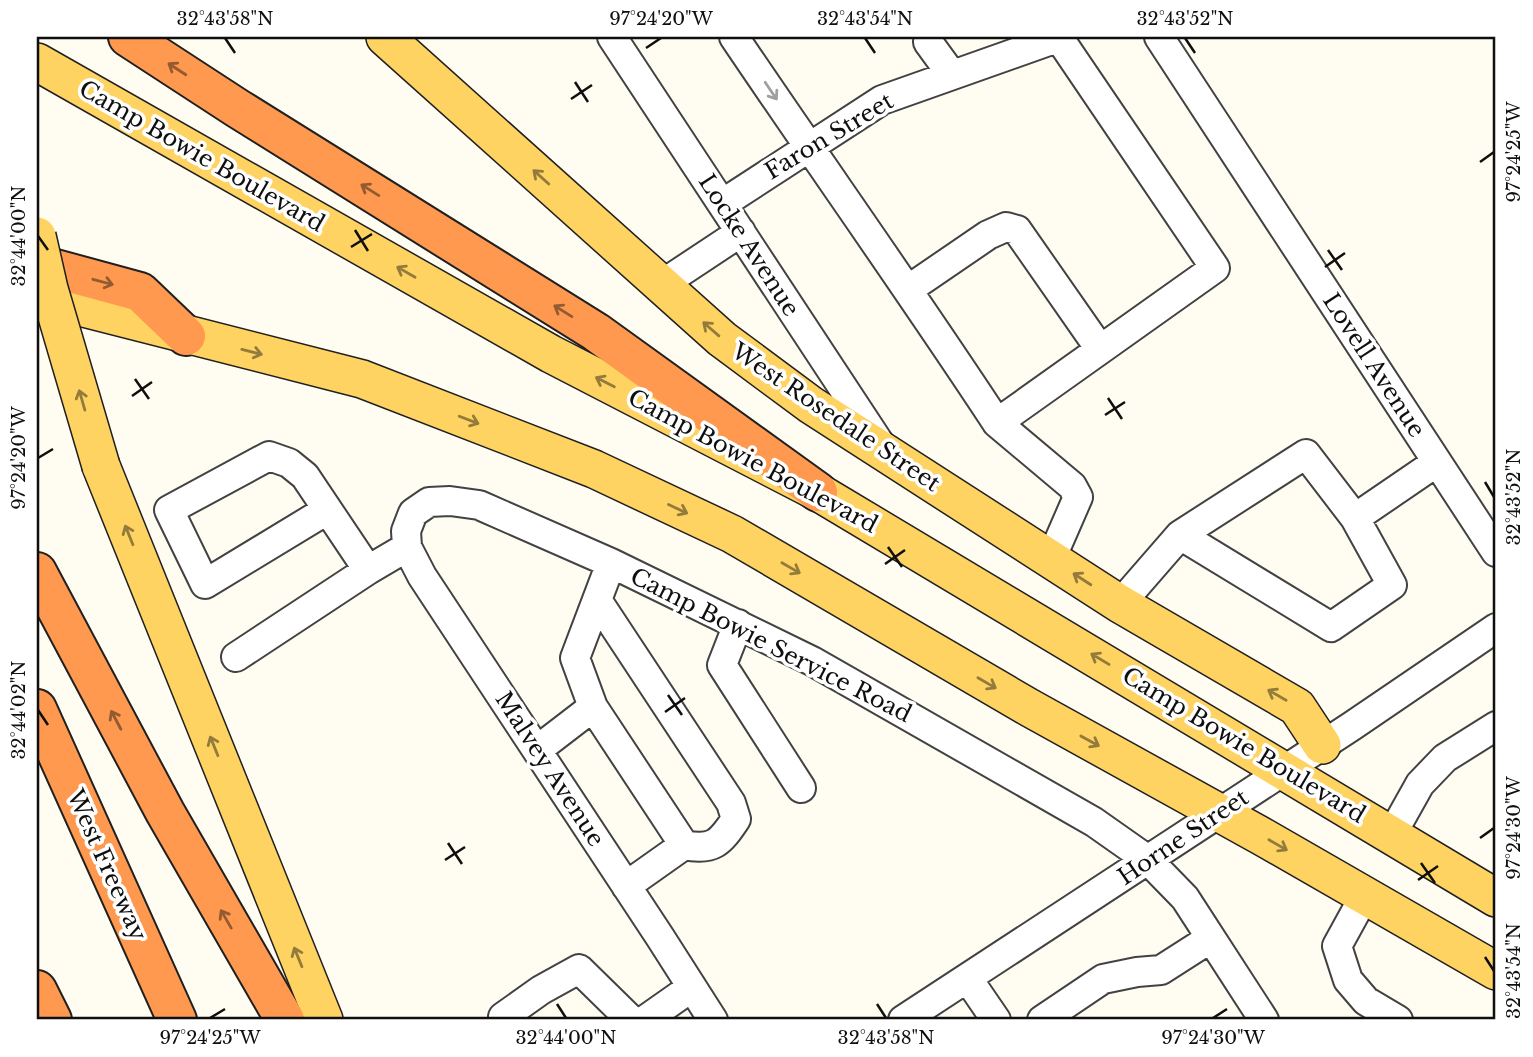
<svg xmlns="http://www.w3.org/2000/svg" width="1533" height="1057" font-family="'Libre Baskerville',serif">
<rect width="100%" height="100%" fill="#fffcf1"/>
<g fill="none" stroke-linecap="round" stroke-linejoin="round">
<g stroke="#424242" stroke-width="32">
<path id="minor" d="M 612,37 L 882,447
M 734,37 C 821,166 911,292 997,423
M 1159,37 L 1496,552
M 928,42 L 952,75
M 722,204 L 882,100 L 1060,37
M 661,285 L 741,232
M 909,289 L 988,235 L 1006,227 L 1017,230 L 1100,349
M 327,510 L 205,584 L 169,510 L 269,456 L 289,463 L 305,476 L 368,570
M 1180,535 L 1306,454 L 1355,518
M 1051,559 L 1078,497 L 1072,486 L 997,423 L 1215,268 L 1059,38
M 611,563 L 575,658 L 593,707 L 684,845 L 626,886
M 597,600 L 731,803 L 736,819 C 720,843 713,851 684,845
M 1120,604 L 1180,535 L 1331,627 L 1392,585 L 1355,518 L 1437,462
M 738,624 L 722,665 L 801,788
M 236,657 L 368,570 L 407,547
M 537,750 L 593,707
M 1392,834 L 1420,784 L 1445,758 L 1496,726
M 1365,895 L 1337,946 L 1348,980 L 1366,1001 L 1398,1020
M 968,979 L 996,1020
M 505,1020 L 503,1017 L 541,990 L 579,969 L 631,1020
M 645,1020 L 692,987
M 713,1020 L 660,937 L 422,576 L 407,547 L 406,531 L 413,513 L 429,502 L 450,501 L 479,505 L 611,563 L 812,661 L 1094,822 L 1148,860 L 1185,898 L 1264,1020
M 903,1020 L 1352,726 L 1496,628
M 1042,1020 L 1103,979 L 1137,972 L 1161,970 L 1211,938"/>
</g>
<g stroke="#202020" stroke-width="40">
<path id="major" d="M 385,37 L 722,339 L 811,405 L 1120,604 L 1297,707 L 1322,745
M 37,62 L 551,354 L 818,492 L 1496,898
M 37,296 L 362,379 L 594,469 L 732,534 L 1030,708 L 1263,837 L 1496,971
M 101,466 L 324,1020"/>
</g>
<g stroke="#202020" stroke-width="42">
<path id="highway" d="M 128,37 L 237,108 L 596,332 L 818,492
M 37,264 L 140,292 L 186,336
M 37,572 L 165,812 L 285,1020
M 37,709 L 177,1020
M 37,990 L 52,1020"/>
</g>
<use href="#minor" stroke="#fff" stroke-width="28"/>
<use href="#major" stroke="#ffd361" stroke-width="37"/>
<use href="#highway" stroke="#ff994f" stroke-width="38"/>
<g stroke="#202020" stroke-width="40" stroke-linecap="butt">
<path id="major-bridge" d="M 37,236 L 49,289 L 101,466"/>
</g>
<use href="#major-bridge" stroke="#ffd361" stroke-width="37"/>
</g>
<defs><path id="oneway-shaft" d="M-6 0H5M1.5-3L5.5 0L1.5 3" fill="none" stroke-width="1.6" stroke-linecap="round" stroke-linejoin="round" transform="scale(1.75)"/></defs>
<g stroke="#935b32">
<use href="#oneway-shaft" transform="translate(177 69) rotate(-147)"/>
<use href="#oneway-shaft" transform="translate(370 190) rotate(-148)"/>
<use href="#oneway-shaft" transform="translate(103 282) rotate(15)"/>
<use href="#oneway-shaft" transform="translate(563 311) rotate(-148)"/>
<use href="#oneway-shaft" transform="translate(116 720) rotate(-118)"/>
<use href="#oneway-shaft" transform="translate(226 919) rotate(-120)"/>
</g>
<use stroke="#9f9f9f" href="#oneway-shaft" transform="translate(771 91) rotate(56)"/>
<g stroke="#937b3c">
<use href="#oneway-shaft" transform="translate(541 177) rotate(-138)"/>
<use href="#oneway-shaft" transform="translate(406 272) rotate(-150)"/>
<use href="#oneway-shaft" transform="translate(711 329) rotate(-139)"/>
<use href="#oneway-shaft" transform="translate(252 352) rotate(14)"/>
<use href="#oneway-shaft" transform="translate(605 382) rotate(-153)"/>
<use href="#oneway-shaft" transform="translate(82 400) rotate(-106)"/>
<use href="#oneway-shaft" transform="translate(469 420) rotate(21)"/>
<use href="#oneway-shaft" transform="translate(678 509) rotate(25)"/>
<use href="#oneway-shaft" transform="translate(129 535) rotate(-112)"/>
<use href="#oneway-shaft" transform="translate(791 568) rotate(30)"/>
<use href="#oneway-shaft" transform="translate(1082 579) rotate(-147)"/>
<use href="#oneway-shaft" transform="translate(1100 659) rotate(-149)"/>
<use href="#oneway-shaft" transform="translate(987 683) rotate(30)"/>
<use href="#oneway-shaft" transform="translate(1277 695) rotate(-150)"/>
<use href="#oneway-shaft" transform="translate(1090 741) rotate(29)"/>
<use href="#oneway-shaft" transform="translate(214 746) rotate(-112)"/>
<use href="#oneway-shaft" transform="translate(1278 845) rotate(30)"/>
<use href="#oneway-shaft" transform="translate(298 957) rotate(-112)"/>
</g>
<path fill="none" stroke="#0f0f0f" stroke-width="2.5" d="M 225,38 L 235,53M 865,38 L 875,53M 1185,38 L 1195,53M 646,48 L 661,38M 575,82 L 588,102M 571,99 L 592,85M 1480,162 L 1494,152M 355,230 L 368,251M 38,236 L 48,250M 351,247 L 372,234M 1328,250 L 1342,270M 1325,267 L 1345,253M 135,379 L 149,399M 132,396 L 152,382M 1108,398 L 1122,419M 1105,415 L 1125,402M 38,458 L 53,449M 1485,482 L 1494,497M 888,547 L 902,567M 885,564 L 905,550M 668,695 L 682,715M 38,710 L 48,725M 665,712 L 685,698M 1480,838 L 1494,828M 448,843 L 462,864M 445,860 L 465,847M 1421,863 L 1435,883M 1418,880 L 1438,866M 1485,957 L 1494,971M 557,1004 L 566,1018M 877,1004 L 886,1018M 210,1018 L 225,1009M 1213,1018 L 1227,1009"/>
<g text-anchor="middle" stroke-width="7" stroke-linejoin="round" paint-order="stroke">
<g font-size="23" fill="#0f0f0f" stroke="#fff">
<text transform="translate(829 136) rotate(-31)" y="8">Faron Street</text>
<text transform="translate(202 156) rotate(30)" y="8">Camp Bowie Boulevard</text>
<text transform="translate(749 245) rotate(57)" y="8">Locke Avenue</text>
<text transform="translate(1374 365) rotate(57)" y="8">Lovell Avenue</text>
<text transform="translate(836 417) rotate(34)" y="8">West Rosedale Street</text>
<text transform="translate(753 461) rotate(28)" y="8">Camp Bowie Boulevard</text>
<text transform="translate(771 645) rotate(27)" y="8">Camp Bowie Service Road</text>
<text transform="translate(1244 745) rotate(31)" y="8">Camp Bowie Boulevard</text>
<text transform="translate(550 769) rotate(57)" y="8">Malvey Avenue</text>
<text transform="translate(1183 837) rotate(-34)" y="8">Horne Street</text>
<text transform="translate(107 865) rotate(66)" y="8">West Freeway</text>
</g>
</g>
<rect width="1533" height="1057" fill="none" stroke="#ffffff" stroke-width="77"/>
<rect x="38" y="38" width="1456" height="980" fill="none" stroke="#0f0f0f" stroke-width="2.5"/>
<g font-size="18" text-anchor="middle" fill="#0f0f0f">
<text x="225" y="25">32°43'58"N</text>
<text x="661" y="25">97°24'20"W</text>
<text x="865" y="25">32°43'54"N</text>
<text x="1185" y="25">32°43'52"N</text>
<text transform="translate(1514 152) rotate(-90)" y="6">97°24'25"W</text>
<text transform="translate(19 236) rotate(-90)" y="6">32°44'00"N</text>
<text transform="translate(19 458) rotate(-90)" y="6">97°24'20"W</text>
<text transform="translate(1514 497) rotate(-90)" y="6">32°43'52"N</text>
<text transform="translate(19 710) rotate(-90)" y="6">32°44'02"N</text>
<text transform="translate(1514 828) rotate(-90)" y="6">97°24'30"W</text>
<text transform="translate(1514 971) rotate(-90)" y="6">32°43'54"N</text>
<text x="210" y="1044">97°24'25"W</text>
<text x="566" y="1044">32°44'00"N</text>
<text x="886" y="1044">32°43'58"N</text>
<text x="1213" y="1044">97°24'30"W</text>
</g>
</svg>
